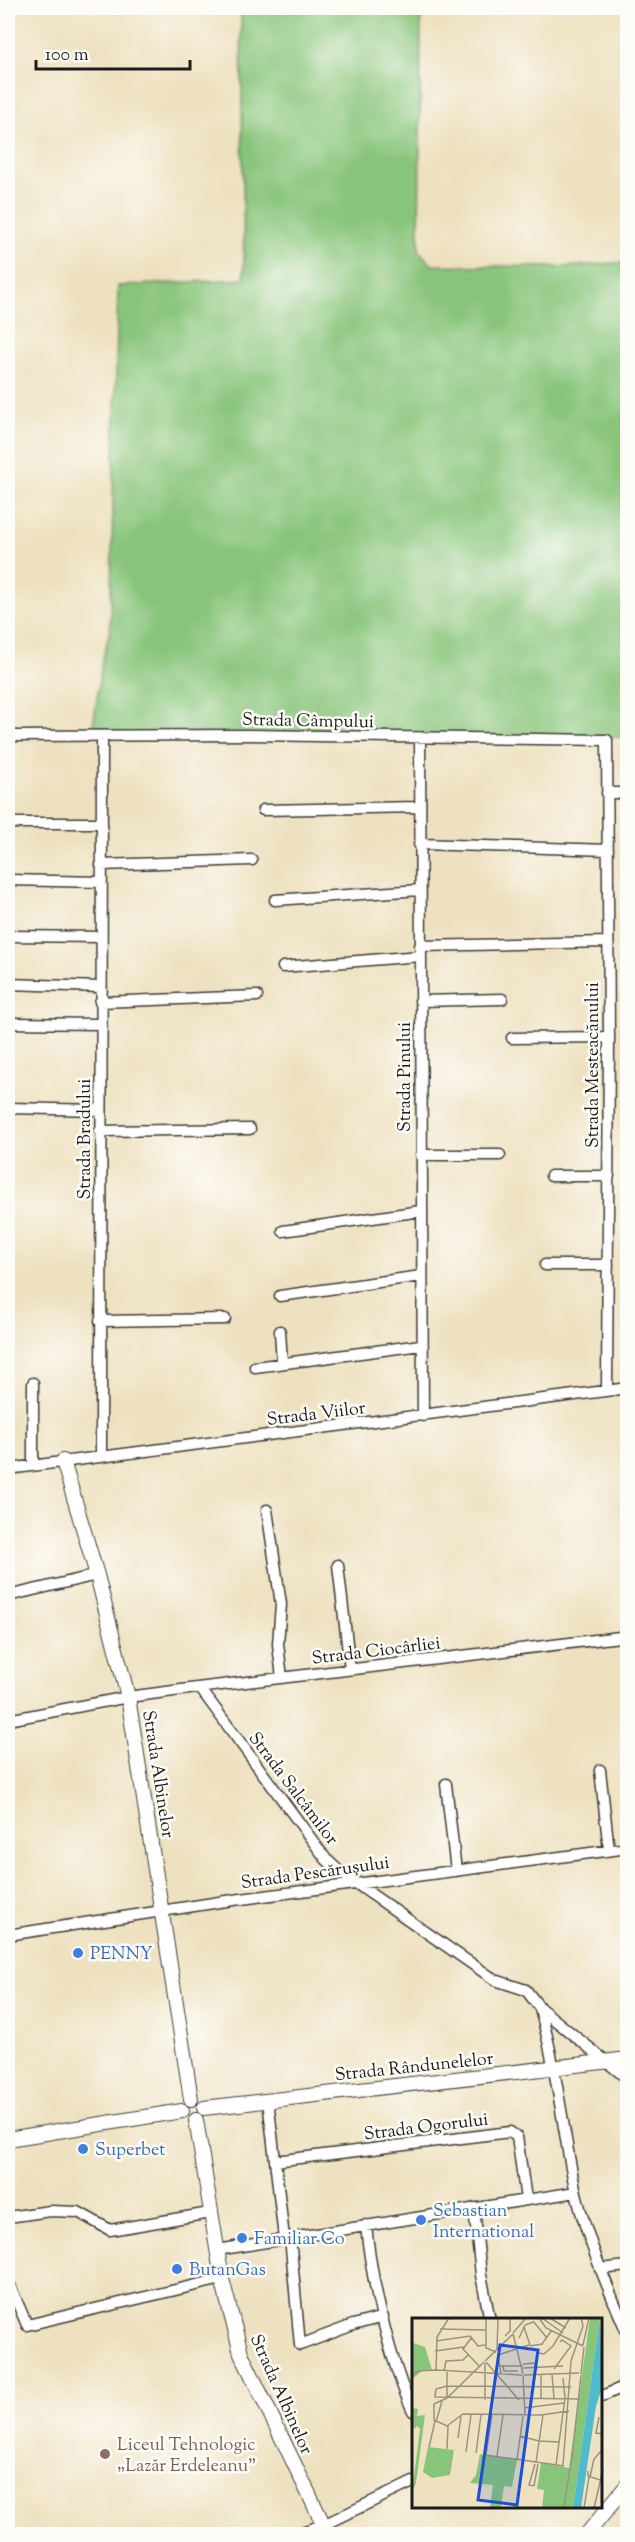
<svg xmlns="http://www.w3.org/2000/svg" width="635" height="2542" font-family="'Sorts Mill Goudy',serif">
<rect width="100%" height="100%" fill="#fdfcf7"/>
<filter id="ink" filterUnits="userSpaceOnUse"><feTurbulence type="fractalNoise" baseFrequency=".0167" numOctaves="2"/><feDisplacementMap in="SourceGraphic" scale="12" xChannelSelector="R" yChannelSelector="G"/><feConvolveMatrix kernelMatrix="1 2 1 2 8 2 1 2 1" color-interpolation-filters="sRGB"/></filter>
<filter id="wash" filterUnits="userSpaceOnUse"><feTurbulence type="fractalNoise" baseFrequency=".008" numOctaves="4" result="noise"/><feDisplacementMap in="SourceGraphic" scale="24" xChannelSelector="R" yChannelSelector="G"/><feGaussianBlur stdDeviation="1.35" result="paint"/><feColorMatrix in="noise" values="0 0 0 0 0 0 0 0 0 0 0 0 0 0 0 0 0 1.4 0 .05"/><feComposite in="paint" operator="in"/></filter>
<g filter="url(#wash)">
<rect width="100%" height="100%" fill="#eee1c0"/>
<path fill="#88c57a" stroke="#52704b" stroke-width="1.5" d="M 241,8 L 421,8 L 419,251 L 432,265 L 564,267 L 627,262 L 627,737 L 92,734 L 102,662 L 110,630 L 118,286 L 244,279 Z"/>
</g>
<g filter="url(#ink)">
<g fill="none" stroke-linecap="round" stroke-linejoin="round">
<g stroke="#3c3a35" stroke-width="13">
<path id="street" d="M 8,736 L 248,735 L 607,740 L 609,1037 L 607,1391
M 420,739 L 423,1416
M 607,793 L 628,793
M 263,810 L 419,807
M 8,823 L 101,823
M 419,844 L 608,850
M 101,865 L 252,860
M 8,880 L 101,882
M 275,900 L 420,890
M 8,936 L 101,937
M 420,946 L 608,942
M 283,967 L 420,956
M 8,984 L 101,987
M 420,1001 L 502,999
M 100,1002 L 257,996
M 8,1023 L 100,1024
M 512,1038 L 609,1037
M 8,1108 L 100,1110
M 100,1131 L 250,1129
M 421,1155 L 500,1155
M 551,1176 L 609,1176
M 283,1231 L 421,1211
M 545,1265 L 608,1265
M 280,1296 L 421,1276
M 100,1321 L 225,1319
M 280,1331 L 282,1363
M 255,1367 L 421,1345
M 101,1456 L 102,736
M 33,1465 L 33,1383
M 8,1469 L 628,1388
M 267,1510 L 281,1604 L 278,1644 L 282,1678
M 338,1565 L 350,1669
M 8,1596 L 97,1575
M 200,1688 L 326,1859 L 341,1873 L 495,1980 L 526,1990 L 540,2008 L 628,2079
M 8,1720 L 128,1697 L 189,1689 L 628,1636
M 600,1770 L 609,1850
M 446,1784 L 456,1871
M 8,1935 L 226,1901 L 628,1848
M 540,2009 C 557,2069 563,2132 576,2193 C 588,2242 608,2288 628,2335
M 268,2100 L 284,2238
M 275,2161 L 510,2132 L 517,2137 L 526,2199
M 474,2208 L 481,2275 L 490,2320
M 8,2217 L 50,2211 L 78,2212 L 110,2230 L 210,2213
M 366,2225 C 371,2279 390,2363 413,2411
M 290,2237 L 300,2345 L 353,2325 L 383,2317
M 217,2250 L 576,2192
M 600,2269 L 628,2266
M 8,2281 L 27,2325 L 222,2279
M 600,2397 L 628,2385
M 296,2534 L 323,2525 L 413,2482"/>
</g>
<g stroke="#3c3a35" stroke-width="16">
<path id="secondary" d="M 63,1461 L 97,1575 L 128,1697 L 191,2099
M 204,2108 L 628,2059
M 196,2120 L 222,2279 L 241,2353 L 328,2534
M 8,2139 L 182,2111
M 587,2534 L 628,2484"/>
</g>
<use href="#street" stroke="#fff" stroke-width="10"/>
<use href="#secondary" stroke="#fff" stroke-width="14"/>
</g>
</g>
<g fill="#3f7fe0" stroke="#fdfcf7" stroke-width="2">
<circle cx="78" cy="1953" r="6"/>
<circle cx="83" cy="2149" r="6"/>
<circle cx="421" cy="2220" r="6"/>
<circle cx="242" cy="2238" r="6"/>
<circle cx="177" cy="2269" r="6"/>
</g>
<circle fill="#8d6e63" stroke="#fdfcf7" stroke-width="2" cx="105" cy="2454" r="6"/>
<g text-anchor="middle" stroke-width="5" stroke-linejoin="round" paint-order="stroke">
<g font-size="18" fill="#1c1c1c" stroke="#fdfcf7">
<text transform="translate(308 720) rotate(1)" y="6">Strada Câmpului</text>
<text transform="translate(592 1065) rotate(-90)" y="6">Strada Mesteacănului</text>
<text transform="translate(404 1077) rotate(-90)" y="6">Strada Pinului</text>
<text transform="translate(84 1139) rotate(-90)" y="6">Strada Bradului</text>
<text transform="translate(316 1413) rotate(-7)" y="6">Strada Viilor</text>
<text transform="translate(376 1650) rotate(-7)" y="6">Strada Ciocârliei</text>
<text transform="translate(159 1774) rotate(81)" y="6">Strada Albinelor</text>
<text transform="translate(294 1788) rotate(53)" y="6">Strada Salcâmilor</text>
<text transform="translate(315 1872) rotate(-8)" y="6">Strada Pescărușului</text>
<text transform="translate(414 2066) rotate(-6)" y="6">Strada Rândunelelor</text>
<text transform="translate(426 2126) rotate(-7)" y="6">Strada Ogorului</text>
<text transform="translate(282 2394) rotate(66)" y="6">Strada Albinelor</text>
</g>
<g font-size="18" fill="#366cbe" stroke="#fdfcf7" text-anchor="start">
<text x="90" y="1959">PENNY</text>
<text x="95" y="2155">Superbet</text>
<text x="433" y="2216">Sebastian<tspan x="433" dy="21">International</tspan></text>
<text x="254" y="2244">Familiar Co</text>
<text x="189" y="2275">ButanGas</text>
</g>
<g font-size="18" fill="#785e54" stroke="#fdfcf7" text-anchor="start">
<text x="117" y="2450">Liceul Tehnologic<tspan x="117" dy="21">„Lazăr Erdeleanu”</tspan></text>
</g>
</g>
<g transform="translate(412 2318)">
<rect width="190" height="190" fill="#eee1c0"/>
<path d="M 178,0 L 188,0 L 161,190 L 130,190 L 132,172 L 125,171 L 129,145 L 157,150 ZM 1,25 L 13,29 L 20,52 L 10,53 L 0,61 ZM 0,90 L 6,91 L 5,98 L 13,97 L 4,165 L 0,174 L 8,111 L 5,108 L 0,113 ZM 16,129 L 42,132 L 38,157 L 20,160 L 11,154 ZM 68,136 L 105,142 L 100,169 L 92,168 L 89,190 L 78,189 L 81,167 L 58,165 L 64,157 Z" fill="#88c57a"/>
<path d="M 188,0 L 190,70 L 184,88 L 169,190 L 161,190 Z" fill="#51bbce"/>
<path fill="none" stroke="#9a927e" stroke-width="1.5" d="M 74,0 L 74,30 L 84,34M 127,0 L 134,10 L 171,28M 130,0 L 151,15M 138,0 L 154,10M 121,3 L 135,20M 112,9 L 118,27M 28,11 L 73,12M 101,15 L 114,0M 101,16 L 111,56M 93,18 L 98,13 L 98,0M 60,19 L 51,31 L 68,49M 107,20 L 113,7 L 121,4M 24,23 L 58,18 L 66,28 L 73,27M 171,27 L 177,0M 118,28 L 130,26 L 140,12M 85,32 L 86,0M 23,33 L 52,29M 127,35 L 132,36 L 141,28 L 158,0M 86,37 L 117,27M 86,37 L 89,56M 73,43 L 101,16M 72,44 L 35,80 L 22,86 L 22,102 L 35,108 L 51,96 L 129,97 L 157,93M 74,44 L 107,82M 111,46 L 123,45 L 125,52M 88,48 L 111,48M 91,48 L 92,53 L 106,53M 111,50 L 151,48M 142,51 L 159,28 L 150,22 L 148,24M 24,52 L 25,19 L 37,0M 32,53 L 34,43 L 51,42 L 56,37M 129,56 L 129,81M 140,56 L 142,80M 169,56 L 172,29M 111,57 L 113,97M 112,57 L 167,55M 0,58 L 6,53 L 25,52 L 110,57M 35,68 L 24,71 L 23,79 L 166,81M 35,68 L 159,69M 35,79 L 35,54M 73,82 L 73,45M 112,90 L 152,85M 80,97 L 74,137 L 152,148M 187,99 L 184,115 L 191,116M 24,104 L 30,83M 108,118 L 127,123M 46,120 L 49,98M 127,123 L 147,124M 17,129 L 23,103M 35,131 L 36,108M 54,134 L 59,97M 64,135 L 69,97M 85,138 L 91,97M 105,141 L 111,98M 124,144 L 131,97M 144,147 L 153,80 L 151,60M 151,148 L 159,43 L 171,8 L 169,0M 159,148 L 169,57M 176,153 L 176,158 L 191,163M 178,159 L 182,141 L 191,131M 122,168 L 117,167 L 123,146M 122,168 L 126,146M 152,190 L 158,149M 172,190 L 177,159M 182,190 L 191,151"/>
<path fill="#1d4ed8" fill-opacity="0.15" stroke="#1d4ed8" stroke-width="3" d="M 88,27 L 126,32 L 105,187 L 66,182 Z"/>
<rect width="190" height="190" fill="none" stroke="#1c1c1c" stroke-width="3"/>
</g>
<rect width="635" height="2542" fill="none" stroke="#fdfcf7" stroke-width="30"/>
<path d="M36 60v9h154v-9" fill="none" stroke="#1c1c1c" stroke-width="3"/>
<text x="45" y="60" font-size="18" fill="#1c1c1c" stroke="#fdfcf7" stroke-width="4.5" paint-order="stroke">100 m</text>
</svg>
